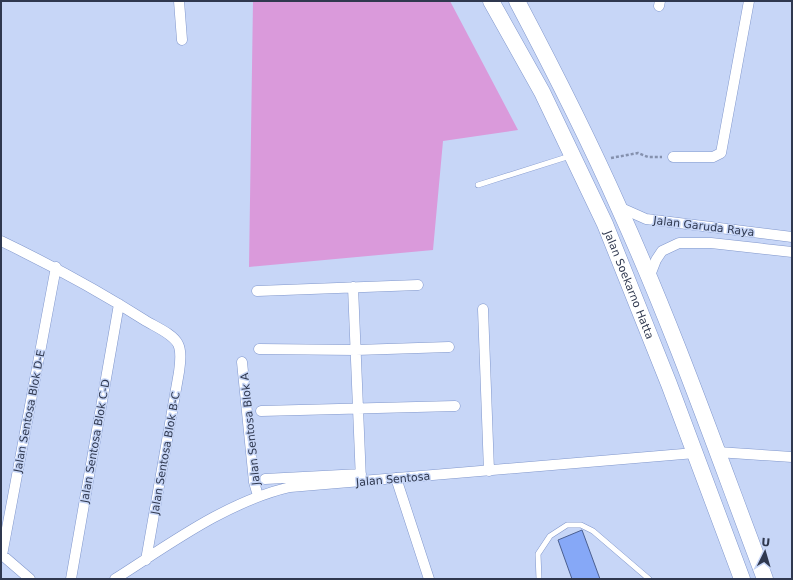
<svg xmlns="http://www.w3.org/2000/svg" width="793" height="580" font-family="'DejaVu Sans',sans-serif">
<rect width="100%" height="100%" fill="#c7d6f7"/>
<path fill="#da9adb" d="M 253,1 L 450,1 L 518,130 L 443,141 L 433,250 L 249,267 Z"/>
<path fill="#86a8f7" stroke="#4b5f90" d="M 582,530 L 600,579 L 572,579 L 558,540 Z"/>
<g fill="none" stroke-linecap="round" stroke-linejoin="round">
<g stroke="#8097cc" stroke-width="6">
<path id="service" d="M 478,185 L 570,156
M 539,579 L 538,554 L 550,536 L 567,525 L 581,525 L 593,531 L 649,579"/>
</g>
<g stroke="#8097cc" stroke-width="11">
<path id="minor" d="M 179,1 L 182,40
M 659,6 L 660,1
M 673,157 L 713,157 L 721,153 L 749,1
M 619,207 L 646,219 L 792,237
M 1,241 C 51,265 99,291 146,321 C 156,327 173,334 178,344 C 182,352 180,364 179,372 L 146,560
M 649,278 L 656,260 L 662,251 L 679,243 L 711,243 L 792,252
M 353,287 L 361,481
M 257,291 L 418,285
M 483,309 L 489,471
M 259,349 L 356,350 L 449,347
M 242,362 L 254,482 L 258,496
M 261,411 L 455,406
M 717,452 L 792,457
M 396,478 L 429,579
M 265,479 L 361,474
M 1,554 L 30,579
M 2,555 L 56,267
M 71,579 L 119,304
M 115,579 C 170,544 226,502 290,487 L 695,453"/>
</g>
<g stroke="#8097cc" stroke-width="17">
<g id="primary">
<path id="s1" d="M 491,1 L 542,92 L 605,224 L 669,384 L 742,579"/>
<path d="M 517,1 C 553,69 588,138 619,208 C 674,329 718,455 765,579"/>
</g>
</g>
<path stroke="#8591ae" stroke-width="2.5" stroke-dasharray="3 2" stroke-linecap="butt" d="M 611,158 L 638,153 L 648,157 L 662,157"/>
<use href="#service" stroke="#fff" stroke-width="5"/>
<use href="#minor" stroke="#fff" stroke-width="10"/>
<use href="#primary" stroke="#fff" stroke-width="16"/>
</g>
<g text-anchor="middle" stroke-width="3" stroke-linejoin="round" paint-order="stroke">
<g font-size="11" fill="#2f384f" stroke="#c7d6f7">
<text transform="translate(704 226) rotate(7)" y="4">Jalan Garuda Raya</text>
<text dy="4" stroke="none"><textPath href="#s1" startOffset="316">Jalan Soekarno Hatta</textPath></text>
<text transform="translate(29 411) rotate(-79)" y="4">Jalan Sentosa Blok D-E</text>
<text transform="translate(250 429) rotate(-96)" y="4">Jalan Sentosa Blok A</text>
<text transform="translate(95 441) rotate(-80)" y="4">Jalan Sentosa Blok C-D</text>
<text transform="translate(165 453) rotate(-80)" y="4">Jalan Sentosa Blok B-C</text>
<text transform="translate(393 479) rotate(-5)" y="4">Jalan Sentosa</text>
</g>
</g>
<rect width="793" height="580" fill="none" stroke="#2f384f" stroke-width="4"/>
<g transform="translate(765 552) rotate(5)" stroke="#c7d6f7" stroke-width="3" paint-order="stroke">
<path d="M0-3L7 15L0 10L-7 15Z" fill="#2f384f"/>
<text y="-6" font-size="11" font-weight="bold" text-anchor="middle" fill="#2f384f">U</text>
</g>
</svg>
